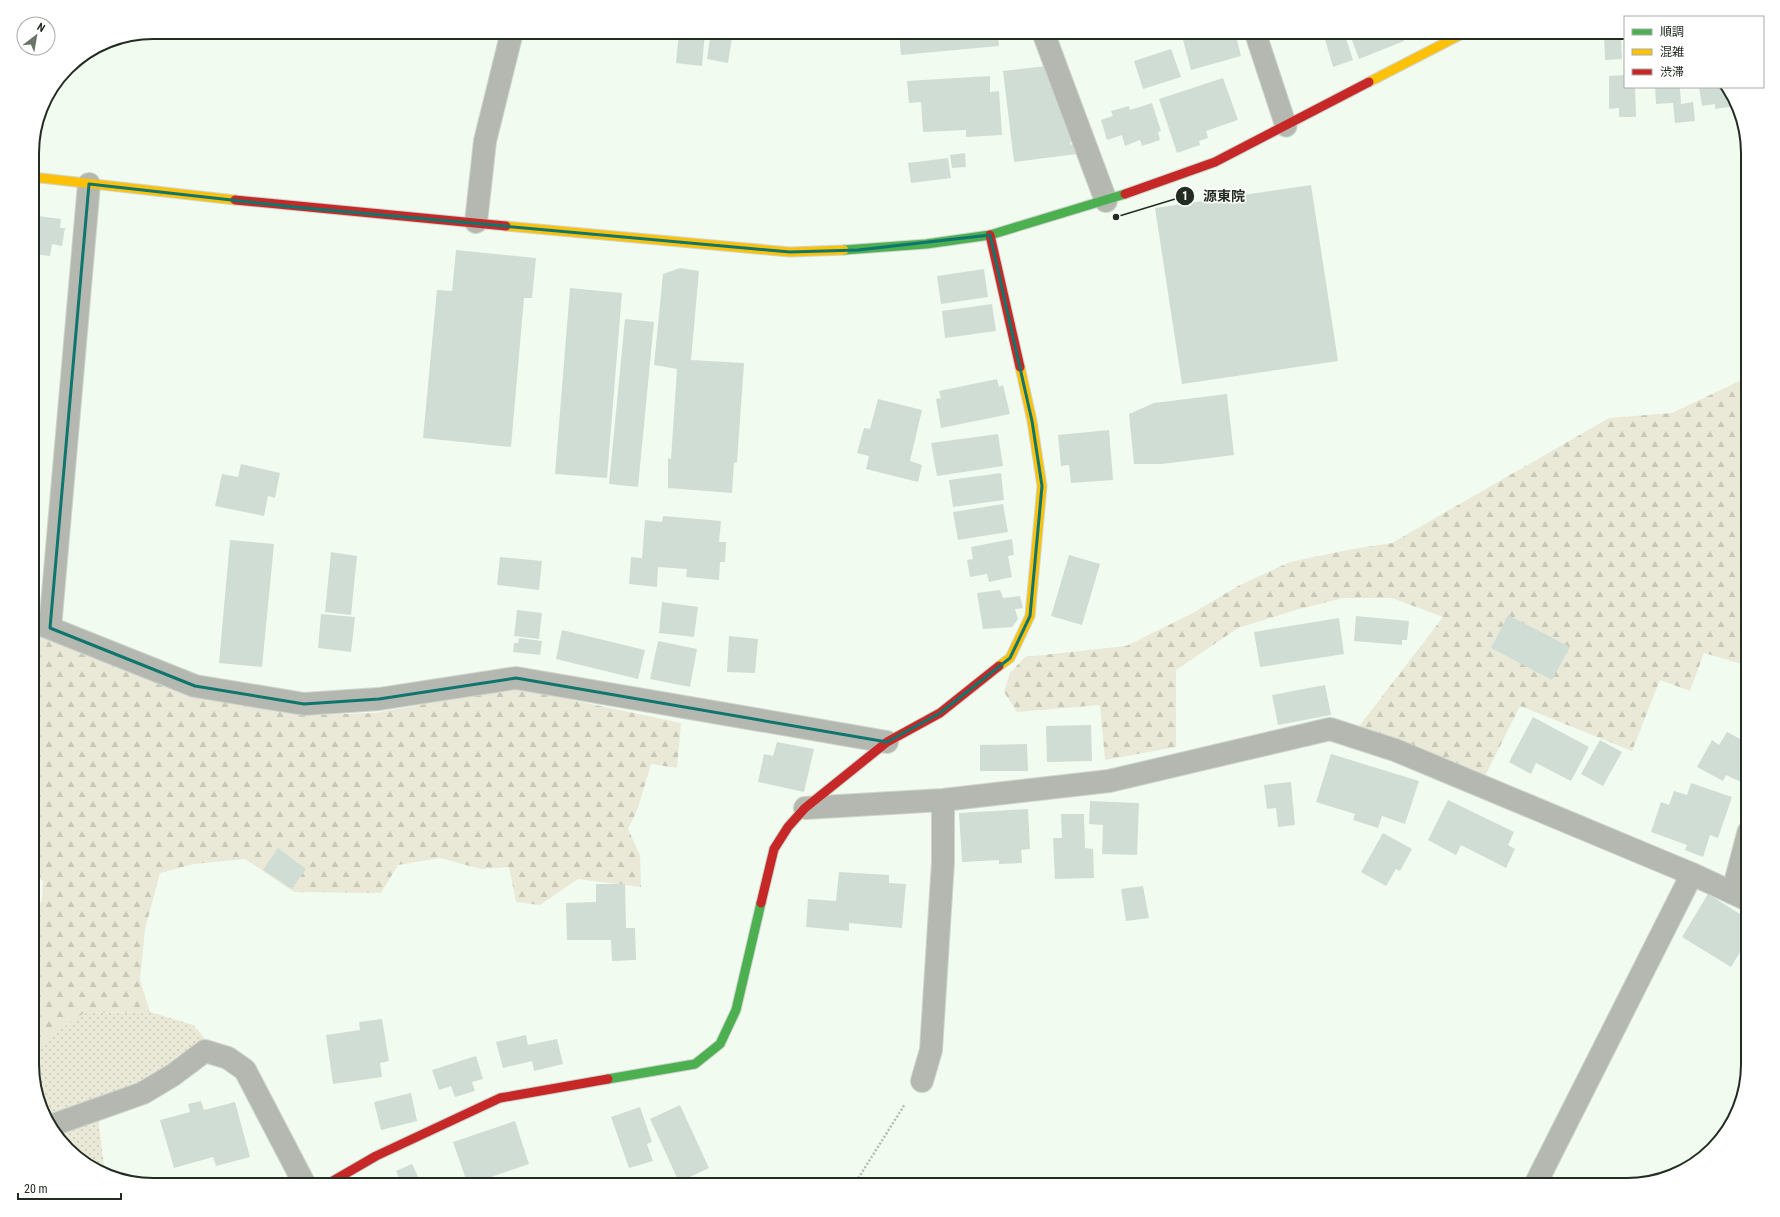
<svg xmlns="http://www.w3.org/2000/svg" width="1780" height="1217" font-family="'Roboto Condensed','Noto Sans JP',sans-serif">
<defs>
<pattern id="green-dots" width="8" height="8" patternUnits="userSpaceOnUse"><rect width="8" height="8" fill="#eae9d7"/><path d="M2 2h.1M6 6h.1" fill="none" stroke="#c8c8b8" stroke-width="1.8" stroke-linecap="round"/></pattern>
<pattern id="forest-firs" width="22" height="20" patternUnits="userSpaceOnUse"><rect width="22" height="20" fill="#eae9d7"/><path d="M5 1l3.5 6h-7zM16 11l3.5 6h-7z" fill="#c8c8b8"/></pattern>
</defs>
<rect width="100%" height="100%" fill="#f2fbf0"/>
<path fill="url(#green-dots)" d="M 150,1012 L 193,1025 L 208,1042 L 142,1087 L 46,1118 L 32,1072 L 32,1049 L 84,1013 Z
M 98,1117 L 105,1174 L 86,1164 L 54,1131 Z"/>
<path fill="url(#forest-firs)" d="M 1748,377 L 1748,655 L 1745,665 L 1704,653 L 1690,691 L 1660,680 L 1632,751 L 1520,706 L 1483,780 L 1357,729 L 1443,617 L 1392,598 L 1343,598 L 1296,610 L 1238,628 L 1176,670 L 1176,747 L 1105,760 L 1100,705 L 1017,712 L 1004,692 L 1010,673 L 1025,657 L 1126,646 L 1193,613 L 1238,586 L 1290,562 L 1348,550 L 1392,543 L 1609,418 L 1672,413 Z
M 32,628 L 305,715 L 375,713 L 515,688 L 681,723 L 677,768 L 651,764 L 638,808 L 628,829 L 640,855 L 641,887 L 578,879 L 540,905 L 516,902 L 509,867 L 481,869 L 440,858 L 398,865 L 381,893 L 294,892 L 245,859 L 194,864 L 160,873 L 145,929 L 140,980 L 150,1012 L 84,1013 L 32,1049 L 32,916 L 42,900 L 43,881 L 32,871 Z"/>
<path fill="#d0ddd4" d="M 679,32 L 705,32 L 702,66 L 676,63 Z
M 711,32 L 733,32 L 728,63 L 707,59 Z
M 899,32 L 998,32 L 999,46 L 901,55 Z
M 1213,32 L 1235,32 L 1241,56 L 1191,70 L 1183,40 Z
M 1338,32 L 1344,32 L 1353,60 L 1333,67 L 1324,36 Z
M 1349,32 L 1400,32 L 1404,41 L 1359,59 Z
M 1604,32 L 1625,32 L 1625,40 L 1621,40 L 1622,59 L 1605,60 Z
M 1171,49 L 1181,77 L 1143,89 L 1134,61 Z
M 1046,66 L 1073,135 L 1070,144 L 1077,147 L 1077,154 L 1014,162 L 1003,71 Z
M 1625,75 L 1625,87 L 1635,87 L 1636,117 L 1619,117 L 1619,108 L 1609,109 L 1609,76 Z
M 990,76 L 990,92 L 999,91 L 1002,135 L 966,137 L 966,130 L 923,132 L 921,102 L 909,103 L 907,81 Z
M 1223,78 L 1238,120 L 1206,131 L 1208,138 L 1199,141 L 1200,145 L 1177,153 L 1159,99 Z
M 1655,87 L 1680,87 L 1681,104 L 1693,102 L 1695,121 L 1675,123 L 1673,103 L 1656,104 Z
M 1699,87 L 1727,87 L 1732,93 L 1736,106 L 1715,109 L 1715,104 L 1702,106 Z
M 1152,103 L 1161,131 L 1158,132 L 1160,140 L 1142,146 L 1140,140 L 1125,146 L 1122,135 L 1107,140 L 1101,120 L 1113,116 L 1111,111 L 1129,106 L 1130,110 Z
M 965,153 L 966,167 L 952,168 L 950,155 Z
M 948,158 L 951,178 L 911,183 L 908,163 Z
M 1311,185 L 1338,361 L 1182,384 L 1155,208 Z
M 32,209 L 39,210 L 38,216 L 61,219 L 60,228 L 65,228 L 62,246 L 52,244 L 50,256 L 32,254 Z
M 456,250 L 536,258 L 532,298 L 524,298 L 511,447 L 423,438 L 437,290 L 452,291 Z
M 680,268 L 699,271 L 691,360 L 744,363 L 737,462 L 734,463 L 732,493 L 668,488 L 668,458 L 671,459 L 677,369 L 654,365 L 663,274 Z
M 984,269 L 988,297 L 941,304 L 937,276 Z
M 570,288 L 622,293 L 607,478 L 555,474 Z
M 992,304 L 996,331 L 945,338 L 942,311 Z
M 625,319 L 654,322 L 638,487 L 609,484 Z
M 997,379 L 999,387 L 1003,385 L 1010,414 L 941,428 L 936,399 L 941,398 L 939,391 Z
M 1227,394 L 1234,455 L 1162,464 L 1134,464 L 1129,414 L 1154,403 Z
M 878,399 L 922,410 L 910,461 L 922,465 L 918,482 L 866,469 L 869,456 L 857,453 L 864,428 L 870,429 Z
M 1109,430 L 1113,480 L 1071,483 L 1069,465 L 1061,466 L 1058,435 Z
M 998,434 L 1003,466 L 937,476 L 931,443 Z
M 241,464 L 280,473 L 275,498 L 268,496 L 264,516 L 215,506 L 222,474 L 238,477 Z
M 1001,473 L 1004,500 L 953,507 L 949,480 Z
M 1003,504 L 1008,532 L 958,540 L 953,512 Z
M 663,516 L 721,521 L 719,542 L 726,542 L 725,562 L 720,562 L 719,580 L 686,577 L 687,569 L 658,567 L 657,587 L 629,584 L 631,557 L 642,558 L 645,520 L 662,522 Z
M 1012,539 L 1014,555 L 1008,556 L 1012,577 L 989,582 L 987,574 L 970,577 L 967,560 L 973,559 L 971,547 Z
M 230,540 L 274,544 L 262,667 L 219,663 Z
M 331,552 L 357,556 L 351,615 L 325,612 Z
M 1069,555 L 1100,564 L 1082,625 L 1051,616 Z
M 500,557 L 542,561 L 539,590 L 497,585 Z
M 1000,590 L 1003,598 L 1020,596 L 1023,608 L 1015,609 L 1018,619 L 1012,627 L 983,629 L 977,593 Z
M 662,602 L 698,607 L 694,637 L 659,633 Z
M 517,610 L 542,613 L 539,639 L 514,636 Z
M 321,614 L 355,617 L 351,652 L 318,648 Z
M 1508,615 L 1570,647 L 1552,680 L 1491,648 Z
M 1356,616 L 1409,621 L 1407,640 L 1402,640 L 1402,645 L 1354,641 Z
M 1339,618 L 1344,654 L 1260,667 L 1254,632 Z
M 562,630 L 645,650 L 638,679 L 556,659 Z
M 729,636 L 758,639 L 755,673 L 727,672 Z
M 519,638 L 542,641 L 540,655 L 513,652 L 514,643 L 518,643 Z
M 658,641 L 697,649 L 690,687 L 650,679 Z
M 1325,685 L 1331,715 L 1278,725 L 1272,695 Z
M 1533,717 L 1589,747 L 1571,781 L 1536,763 L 1531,774 L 1509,762 Z
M 1091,725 L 1092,761 L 1047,762 L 1046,726 Z
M 1727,732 L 1748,743 L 1748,769 L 1741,782 L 1726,775 L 1723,781 L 1697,767 L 1712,740 L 1719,745 Z
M 1600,740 L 1622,752 L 1603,786 L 1581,774 Z
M 777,742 L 814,749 L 804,792 L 758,782 L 764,754 L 773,756 Z
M 1027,744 L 1028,771 L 980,771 L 980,745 Z
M 1331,754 L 1419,781 L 1405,824 L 1382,816 L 1378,828 L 1353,820 L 1355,814 L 1316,802 Z
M 1291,782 L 1295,825 L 1278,827 L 1276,808 L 1267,809 L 1264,785 Z
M 1691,783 L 1732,797 L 1718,838 L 1710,835 L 1703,857 L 1685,850 L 1687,845 L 1651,832 L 1661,802 L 1669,805 L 1674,791 L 1687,795 Z
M 1448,800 L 1514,832 L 1508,845 L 1515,849 L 1506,868 L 1461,845 L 1456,855 L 1428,840 Z
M 1090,801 L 1139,803 L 1137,855 L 1102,854 L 1103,825 L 1089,824 Z
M 1028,809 L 1030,849 L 1021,850 L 1022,863 L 999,864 L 999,860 L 962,862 L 959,813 Z
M 1061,814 L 1084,814 L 1085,848 L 1093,849 L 1094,878 L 1055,879 L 1053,838 L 1062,838 Z
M 1383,833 L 1412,849 L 1400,871 L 1396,869 L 1386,886 L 1361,872 Z
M 278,848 L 306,869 L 292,889 L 263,870 Z
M 839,872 L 889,875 L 889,883 L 906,884 L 902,928 L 849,923 L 849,931 L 806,927 L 808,899 L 836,901 Z
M 596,884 L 625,884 L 626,928 L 635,928 L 636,960 L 612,961 L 611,940 L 567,940 L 566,903 L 596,902 Z
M 1143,886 L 1149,918 L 1126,921 L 1121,889 Z
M 1708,894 L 1748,919 L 1746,924 L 1748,925 L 1748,939 L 1731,967 L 1682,937 Z
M 382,1019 L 389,1061 L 380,1063 L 382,1077 L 333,1084 L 326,1035 L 360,1030 L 359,1022 Z
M 526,1035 L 528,1045 L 557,1039 L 563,1064 L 534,1071 L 532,1061 L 503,1068 L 496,1042 Z
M 476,1056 L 483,1079 L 472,1082 L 475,1091 L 455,1097 L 451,1086 L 439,1090 L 432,1070 Z
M 411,1093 L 417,1121 L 381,1130 L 374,1102 Z
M 201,1101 L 204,1110 L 235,1102 L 250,1157 L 216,1166 L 213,1157 L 174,1168 L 160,1120 L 190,1112 L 188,1104 Z
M 680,1105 L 709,1168 L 679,1182 L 650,1119 Z
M 640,1107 L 652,1142 L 647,1144 L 653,1161 L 629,1168 L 611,1117 Z
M 515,1121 L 529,1164 L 468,1185 L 453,1142 Z
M 412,1164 L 422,1185 L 402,1185 L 396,1171 Z
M 284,1179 L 286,1185 L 271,1185 Z"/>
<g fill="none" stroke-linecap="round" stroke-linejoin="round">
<g stroke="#cdd5cc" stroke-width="23">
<path id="lane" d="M 1255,32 L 1286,126
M 1732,893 L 1748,832"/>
</g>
<g stroke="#cdd5cc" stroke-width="24">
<path id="street" d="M 1043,32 L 1106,201
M 476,222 L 485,141 L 512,32
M 32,621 L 195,686 L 304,704 L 379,699 L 516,678 L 887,742
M 50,628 L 89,184
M 805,808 L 943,800 L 1109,781 L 1330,729 L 1395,750 L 1692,874 L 1748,900
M 922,1081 L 931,1050 L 943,862 L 943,800
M 50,1126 L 143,1093 L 173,1075 L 205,1051 L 228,1058 L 245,1070 L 305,1185
M 1535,1185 L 1692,874"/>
</g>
<g stroke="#cdd5cc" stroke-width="11">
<path id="fast" d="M 844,250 L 926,244 L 990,235 L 1125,194
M 608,1079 L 695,1064 L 720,1044 L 736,1010 L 761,903"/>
</g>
<g stroke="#cdd5cc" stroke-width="11">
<path id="slow" d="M 1369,82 L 1466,32
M 32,177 L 235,200
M 506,226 L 790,252 L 844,250
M 999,666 L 1010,658 L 1030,616 L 1042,486 L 1032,421 L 1020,367"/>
</g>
<g stroke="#cdd5cc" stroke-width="11">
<path id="jam" d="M 1125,194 L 1215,162 L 1369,82
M 235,200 L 506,226
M 990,235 L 1020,367
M 761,903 L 774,849 L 788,827 L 805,808 L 887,742 L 940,713 L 999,666
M 326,1185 L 376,1156 L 500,1098 L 608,1079"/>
</g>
<path stroke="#b6bab4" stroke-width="2.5" stroke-dasharray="2 2" stroke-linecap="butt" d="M 854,1185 L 905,1104"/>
<use href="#lane" stroke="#b5b8b1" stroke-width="21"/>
<use href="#street" stroke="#b5b8b1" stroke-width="22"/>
<use href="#fast" stroke="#4caf50" stroke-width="9"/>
<use href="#slow" stroke="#ffc107" stroke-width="9"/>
<use href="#jam" stroke="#c62828" stroke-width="9"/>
</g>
<path fill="none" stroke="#0f766e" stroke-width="3" stroke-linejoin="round" d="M 89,184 L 294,207 L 790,252 L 858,250 L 990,235 L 1032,421 L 1042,486 L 1030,616 L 1010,658 L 940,713 L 887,742 L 516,678 L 379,699 L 304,704 L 195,686 L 50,628 Z"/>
<path d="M0 0H1780V1217H0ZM153 39H1627A114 114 0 0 1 1741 153V1064A114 114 0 0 1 1627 1178H153A114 114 0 0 1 39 1064V153A114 114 0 0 1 153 39Z" fill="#fff" fill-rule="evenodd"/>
<path fill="none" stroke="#222c21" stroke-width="2" d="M153 39H1627A114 114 0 0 1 1741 153V1064A114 114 0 0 1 1627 1178H153A114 114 0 0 1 39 1064V153A114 114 0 0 1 153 39Z"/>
<path fill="none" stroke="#222c21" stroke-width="1.5" d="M1116 217L1185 196"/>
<g fill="#222c21" stroke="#fff" stroke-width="1.5">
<circle cx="1116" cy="217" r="4"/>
<circle cx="1185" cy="196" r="10"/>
</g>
<g font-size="12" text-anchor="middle" font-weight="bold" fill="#fff">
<text x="1185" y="200">1</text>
</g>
<g font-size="14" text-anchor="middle" font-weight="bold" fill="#222c21" stroke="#fff" stroke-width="3" stroke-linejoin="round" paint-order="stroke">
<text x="1224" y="201">源東院</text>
</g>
<rect x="1624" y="16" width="140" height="72" fill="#ffffff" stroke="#a7aba6"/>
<rect x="1632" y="29" width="20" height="6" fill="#4caf50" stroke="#a7aba6"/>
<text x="1660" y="36" font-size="12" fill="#222c21">順調</text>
<rect x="1632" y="49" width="20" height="6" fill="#ffc107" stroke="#a7aba6"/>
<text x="1660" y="56" font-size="12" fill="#222c21">混雑</text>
<rect x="1632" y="69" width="20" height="6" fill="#c62828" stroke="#a7aba6"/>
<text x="1660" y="76" font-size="12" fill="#222c21">渋滞</text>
<g transform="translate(36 36) rotate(31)"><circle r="19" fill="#ffffff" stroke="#a7aba6"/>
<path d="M0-3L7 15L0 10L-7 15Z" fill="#6b7469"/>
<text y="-6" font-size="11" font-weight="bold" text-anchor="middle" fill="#222c21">N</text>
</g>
<path d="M18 1193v6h103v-6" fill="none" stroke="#222c21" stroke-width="2"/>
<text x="24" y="1193" font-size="12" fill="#222c21" stroke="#ffffff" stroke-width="3" paint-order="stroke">20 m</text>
</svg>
